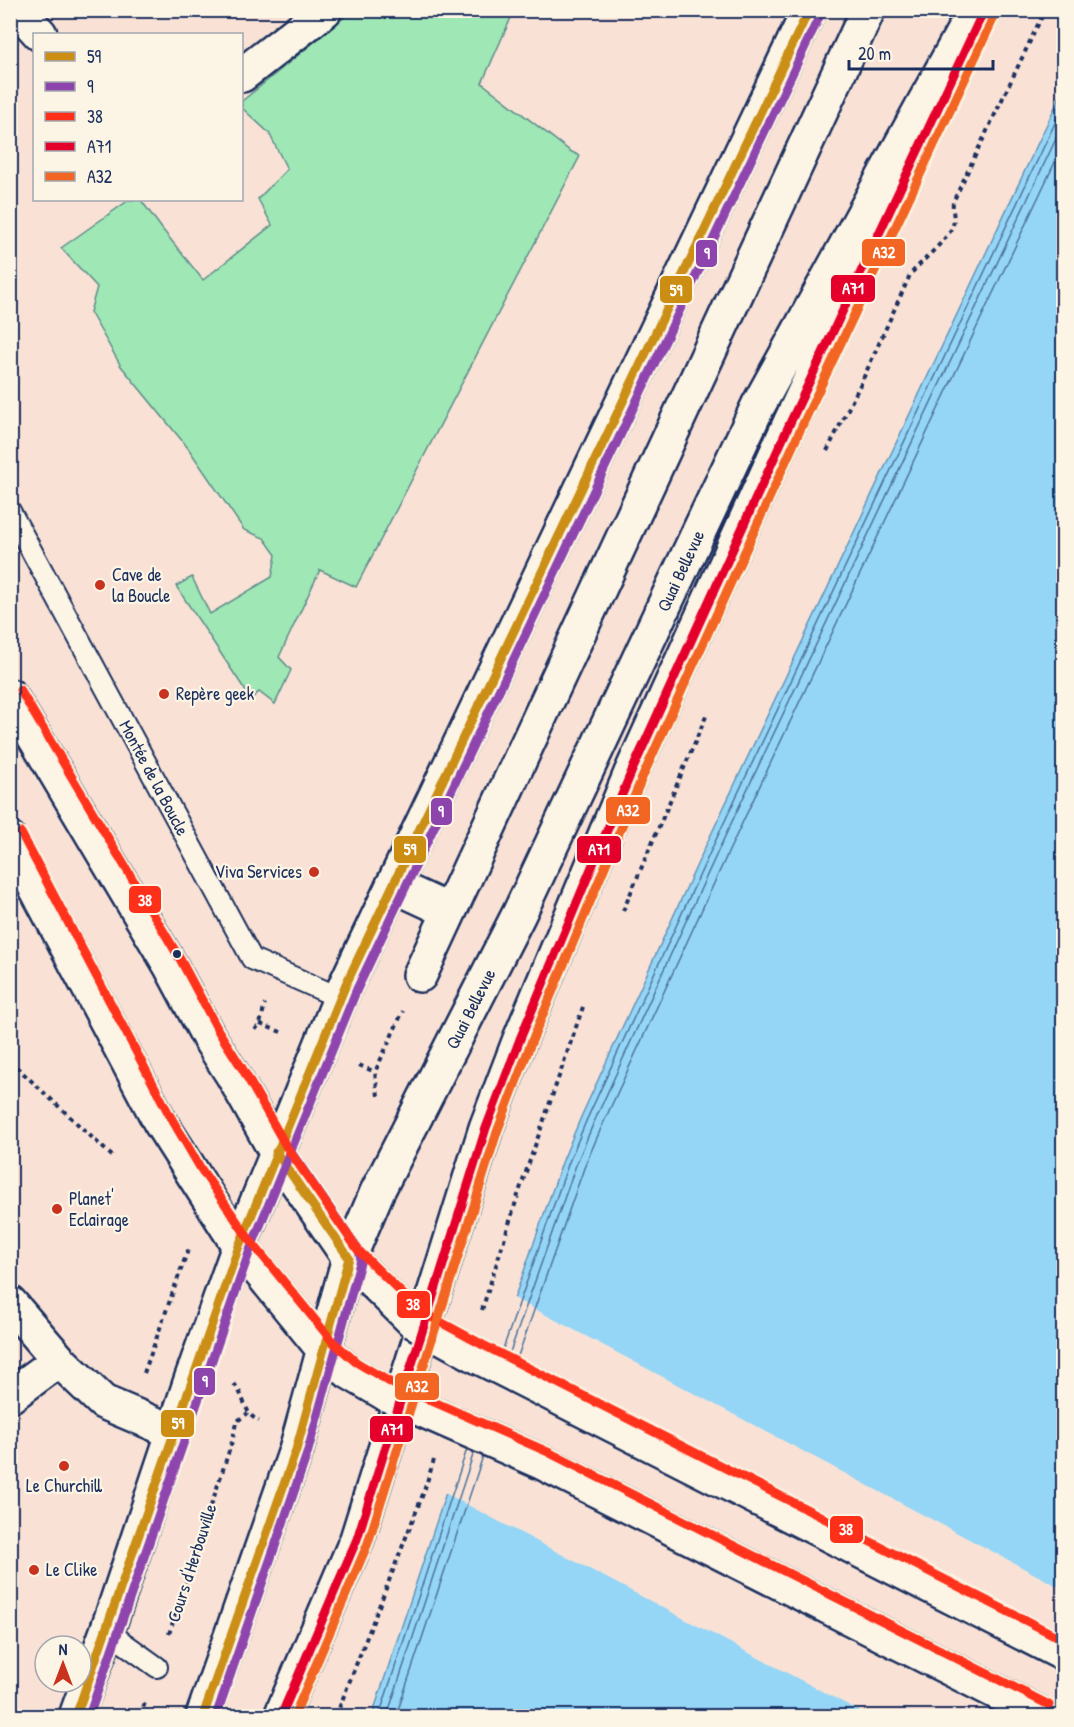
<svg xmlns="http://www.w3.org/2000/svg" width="1074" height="1727" font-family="'Patrick Hand',sans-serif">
<rect width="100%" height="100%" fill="#f9e2d5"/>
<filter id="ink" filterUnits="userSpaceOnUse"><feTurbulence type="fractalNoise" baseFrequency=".0167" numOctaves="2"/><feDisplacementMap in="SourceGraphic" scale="12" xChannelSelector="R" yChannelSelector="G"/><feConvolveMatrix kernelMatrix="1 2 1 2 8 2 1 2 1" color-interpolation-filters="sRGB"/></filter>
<g filter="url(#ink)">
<path fill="#9fe7b5" stroke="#5d8b8a" stroke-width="1.5" d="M 352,11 L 514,11 L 482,83 L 570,151 L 580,156 L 356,587 L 320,570 L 279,657 L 291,670 L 275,704 L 259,692 L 251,699 L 176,586 L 192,577 L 210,614 L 272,577 L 276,555 L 264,538 L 244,530 L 188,448 L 121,366 L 90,312 L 97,287 L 61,248 L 129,200 L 141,200 L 163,230 L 203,280 L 272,225 L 258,199 L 287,169 L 269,133 L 242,108 L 242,101 Z"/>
<path fill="#95d6f7" stroke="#6493ba" stroke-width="1.5" d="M 1063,90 L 1063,1716 L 372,1716 L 446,1493 L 563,1160 L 581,1117 L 707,843 Z"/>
<path fill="#f9e2d5" d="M 512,1297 L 1063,1589 L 1063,1716 L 869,1716 L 443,1492 Z"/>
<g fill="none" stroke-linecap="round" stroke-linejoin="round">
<path stroke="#4c729b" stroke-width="1.5" d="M 503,1349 L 569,1162 L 587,1119 L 713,846 L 1064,104
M 510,1352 L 576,1165 L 594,1122 L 719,849 L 1064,122
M 518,1356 L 584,1168 L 602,1126 L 728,853 L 1064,143
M 379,1716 L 467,1449
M 387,1716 L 474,1452
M 396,1716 L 483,1456"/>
<g stroke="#1b2f5e" stroke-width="24">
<path id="service" d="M 10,511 L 252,959 L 340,998
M 107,1631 L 157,1667"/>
</g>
<g stroke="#1b2f5e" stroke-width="38">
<path id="minor" d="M 18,10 L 40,34
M 242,75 L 325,10
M 393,885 L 449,911
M 420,975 L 868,10
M 10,1303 L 59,1360 L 103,1402 L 174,1432
M 10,1396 L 59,1360"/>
</g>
<g stroke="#1b2f5e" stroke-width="38">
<path id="secondary" d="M 10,696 L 170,965 L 209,1038 L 232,1074 L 276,1152
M 10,839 L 160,1122 L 239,1246"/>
</g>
<g stroke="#1b2f5e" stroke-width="38">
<path id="primary" d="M 276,1152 L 349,1258 L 413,1321
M 239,1246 L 323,1349 L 349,1372 L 388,1395
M 76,1716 L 107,1631 L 191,1380 L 239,1246 L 346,984 L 809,10
M 203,1716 L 296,1450 L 349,1258 L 377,1192 L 519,914 L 758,406 L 975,10
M 281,1716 L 357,1539 L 486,1128 L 520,1039 L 631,773 L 790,423 L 896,196"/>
</g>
<path stroke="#1b2f5e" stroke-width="4" stroke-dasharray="4.5 4.5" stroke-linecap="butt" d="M 827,451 L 862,381 L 910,275 C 920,262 950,238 953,225 C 955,218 952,209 953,202 L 1045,10
M 10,452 L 19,465 L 10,470
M 623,911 L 707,714
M 260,1024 L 281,1032
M 255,1030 L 260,1024 L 265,1004
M 10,1061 L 112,1156
M 359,1065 L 375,1072
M 378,1096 L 375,1072 L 403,1011
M 482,1310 L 519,1192 L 584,1004
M 144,1373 L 189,1247
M 234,1384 C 245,1395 243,1414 259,1421
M 169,1634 L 233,1439 L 236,1422 L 248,1413
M 140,1716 L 146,1700
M 336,1716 L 423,1494 L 434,1460"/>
<use href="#service" stroke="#fcf5e5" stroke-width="20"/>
<use href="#minor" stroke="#fcf5e5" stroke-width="33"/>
<use href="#secondary" stroke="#fcf5e5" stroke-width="33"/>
<use href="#primary" stroke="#fcf5e5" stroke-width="33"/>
<g stroke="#1b2f5e" stroke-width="38" stroke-linecap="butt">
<path id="primary-bridge" d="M 413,1321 L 477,1356 L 1064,1654
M 388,1395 L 543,1463 L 1044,1716"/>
</g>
<use href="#primary-bridge" stroke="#fcf5e5" stroke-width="33"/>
<g stroke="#fcf5e5" stroke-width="14">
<path id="bus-1" d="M 76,1716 L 239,1246 L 346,984 L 809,10
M 203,1716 L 296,1450 L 349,1258 L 276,1152"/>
</g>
<g stroke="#fcf5e5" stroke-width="14">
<path id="bus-2" d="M 89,1716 L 250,1250 L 357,989 L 820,15
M 216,1716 L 307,1454 L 361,1259 L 359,1251 L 286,1145"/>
</g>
<g stroke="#fcf5e5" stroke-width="14">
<path id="bus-3" d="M 20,690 L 180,959 L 219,1032 L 242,1068 L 286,1146 L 358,1250 L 420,1311 L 483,1345 L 1064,1640
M 21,833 L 170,1116 L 201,1169 L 249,1239 L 332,1341 L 356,1362 L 393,1384 L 548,1452 L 1049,1705"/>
</g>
<g stroke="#fcf5e5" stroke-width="14">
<path id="bus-4" d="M 281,1716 L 357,1539 L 486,1128 L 520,1039 L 631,773 L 790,423 L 984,10"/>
</g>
<g stroke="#fcf5e5" stroke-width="14">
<path id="bus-5" d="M 294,1716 L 368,1543 L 497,1132 L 531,1043 L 642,778 L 801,428 L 995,15"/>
</g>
<use href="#bus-1" stroke="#cb8e13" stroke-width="9"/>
<use href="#bus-2" stroke="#8e44ad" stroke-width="9"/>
<use href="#bus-3" stroke="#ff301a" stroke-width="9"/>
<use href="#bus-4" stroke="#e4002b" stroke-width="9"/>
<use href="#bus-5" stroke="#f26522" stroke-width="9"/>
</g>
</g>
<g fill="#c8321e" stroke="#fcf5e5" stroke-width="2">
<circle cx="100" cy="585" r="6"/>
<circle cx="164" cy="694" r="6"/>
<circle cx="314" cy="872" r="6"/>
<circle cx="57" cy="1209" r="6"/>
<circle cx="64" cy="1466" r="6"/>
<circle cx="34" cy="1570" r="6"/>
</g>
<circle fill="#1b2f5e" stroke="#fcf5e5" stroke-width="2" cx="177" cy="954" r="5"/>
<g text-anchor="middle" stroke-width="4.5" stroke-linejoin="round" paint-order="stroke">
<g font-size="18" fill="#1b2f5e" stroke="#fcf5e5">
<text transform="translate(681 571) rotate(-65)" y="6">Quai Bellevue</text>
<text transform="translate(154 778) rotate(62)" y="6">Montée de la Boucle</text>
<text transform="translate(471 1009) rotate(-63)" y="6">Quai Bellevue</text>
<text transform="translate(192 1563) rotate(-72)" y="6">Cours d'Herbouville</text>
</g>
<g font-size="18" fill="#1b2f5e" stroke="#fcf5e5" text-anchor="start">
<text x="112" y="581">Cave de<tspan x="112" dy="21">la Boucle</tspan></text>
<text x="176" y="700">Repère geek</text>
<text x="302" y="878" text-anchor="end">Viva Services</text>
<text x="69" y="1205">Planet'<tspan x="69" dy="21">Eclairage</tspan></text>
<text x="64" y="1492" text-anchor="middle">Le Churchill</text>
<text x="46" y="1576">Le Clike</text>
</g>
</g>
<g stroke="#fcf5e5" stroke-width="2">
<rect x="861" y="238" width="45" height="29" rx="6" fill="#f26522"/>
<rect x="695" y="239" width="23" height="29" rx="6" fill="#8e44ad"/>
<rect x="830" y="274" width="46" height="29" rx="6" fill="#e4002b"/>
<rect x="659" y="275" width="34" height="29" rx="6" fill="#cb8e13"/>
<rect x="605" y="796" width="46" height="29" rx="6" fill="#f26522"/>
<rect x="430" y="797" width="23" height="29" rx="6" fill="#8e44ad"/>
<rect x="393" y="835" width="34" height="29" rx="6" fill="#cb8e13"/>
<rect x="576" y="835" width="46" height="29" rx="6" fill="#e4002b"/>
<rect x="128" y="885" width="34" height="29" rx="6" fill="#ff301a"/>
<rect x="396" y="1290" width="35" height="29" rx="6" fill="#ff301a"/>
<rect x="193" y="1367" width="23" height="29" rx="6" fill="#8e44ad"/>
<rect x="394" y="1372" width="46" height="29" rx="6" fill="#f26522"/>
<rect x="160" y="1409" width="35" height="29" rx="6" fill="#cb8e13"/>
<rect x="369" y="1415" width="45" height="28" rx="6" fill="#e4002b"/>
<rect x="829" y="1515" width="35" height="29" rx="6" fill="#ff301a"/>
</g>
<g font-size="16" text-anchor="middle" font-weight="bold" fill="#fff">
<text x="884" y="258">A32</text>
<text x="707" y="259">9</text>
<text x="853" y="294">A71</text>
<text x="676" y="296">59</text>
<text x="628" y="816">A32</text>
<text x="441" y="817">9</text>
<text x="410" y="855">59</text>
<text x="599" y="855">A71</text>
<text x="145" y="906">38</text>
<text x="413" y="1310">38</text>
<text x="205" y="1387">9</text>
<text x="417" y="1392">A32</text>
<text x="178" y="1429">59</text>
<text x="392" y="1435">A71</text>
<text x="846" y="1535">38</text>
</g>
<rect width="1074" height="1727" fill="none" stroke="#fcf5e5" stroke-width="36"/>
<rect x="18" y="18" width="1038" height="1691" fill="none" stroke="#1b2f5e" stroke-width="2" filter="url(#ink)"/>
<rect x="33" y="33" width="210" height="168" fill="#fcf5e5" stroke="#a2a6af" stroke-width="1.5"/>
<rect x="45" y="52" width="30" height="9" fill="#cb8e13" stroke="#a2a6af" stroke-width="1.5"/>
<text x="87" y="63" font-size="18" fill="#1b2f5e">59</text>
<rect x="45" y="82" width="30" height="9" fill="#8e44ad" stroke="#a2a6af" stroke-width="1.5"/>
<text x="87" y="93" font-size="18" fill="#1b2f5e">9</text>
<rect x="45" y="112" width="30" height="9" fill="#ff301a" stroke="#a2a6af" stroke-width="1.5"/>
<text x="87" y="123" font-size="18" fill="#1b2f5e">38</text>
<rect x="45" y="142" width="30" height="9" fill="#e4002b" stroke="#a2a6af" stroke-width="1.5"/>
<text x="87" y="153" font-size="18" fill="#1b2f5e">A71</text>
<rect x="45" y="172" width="30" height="9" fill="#f26522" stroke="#a2a6af" stroke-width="1.5"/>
<text x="87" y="183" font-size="18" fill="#1b2f5e">A32</text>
<g transform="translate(63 1664)"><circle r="28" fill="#fcf5e5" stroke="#a2a6af" stroke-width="1.5"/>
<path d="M0-4.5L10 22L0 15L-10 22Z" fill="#c8321e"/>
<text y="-9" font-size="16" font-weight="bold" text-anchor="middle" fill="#1b2f5e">N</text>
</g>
<path d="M849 60v9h144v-9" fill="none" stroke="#1b2f5e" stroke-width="3"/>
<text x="858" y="60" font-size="18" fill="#1b2f5e" stroke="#fcf5e5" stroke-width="4.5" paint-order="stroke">20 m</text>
</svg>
